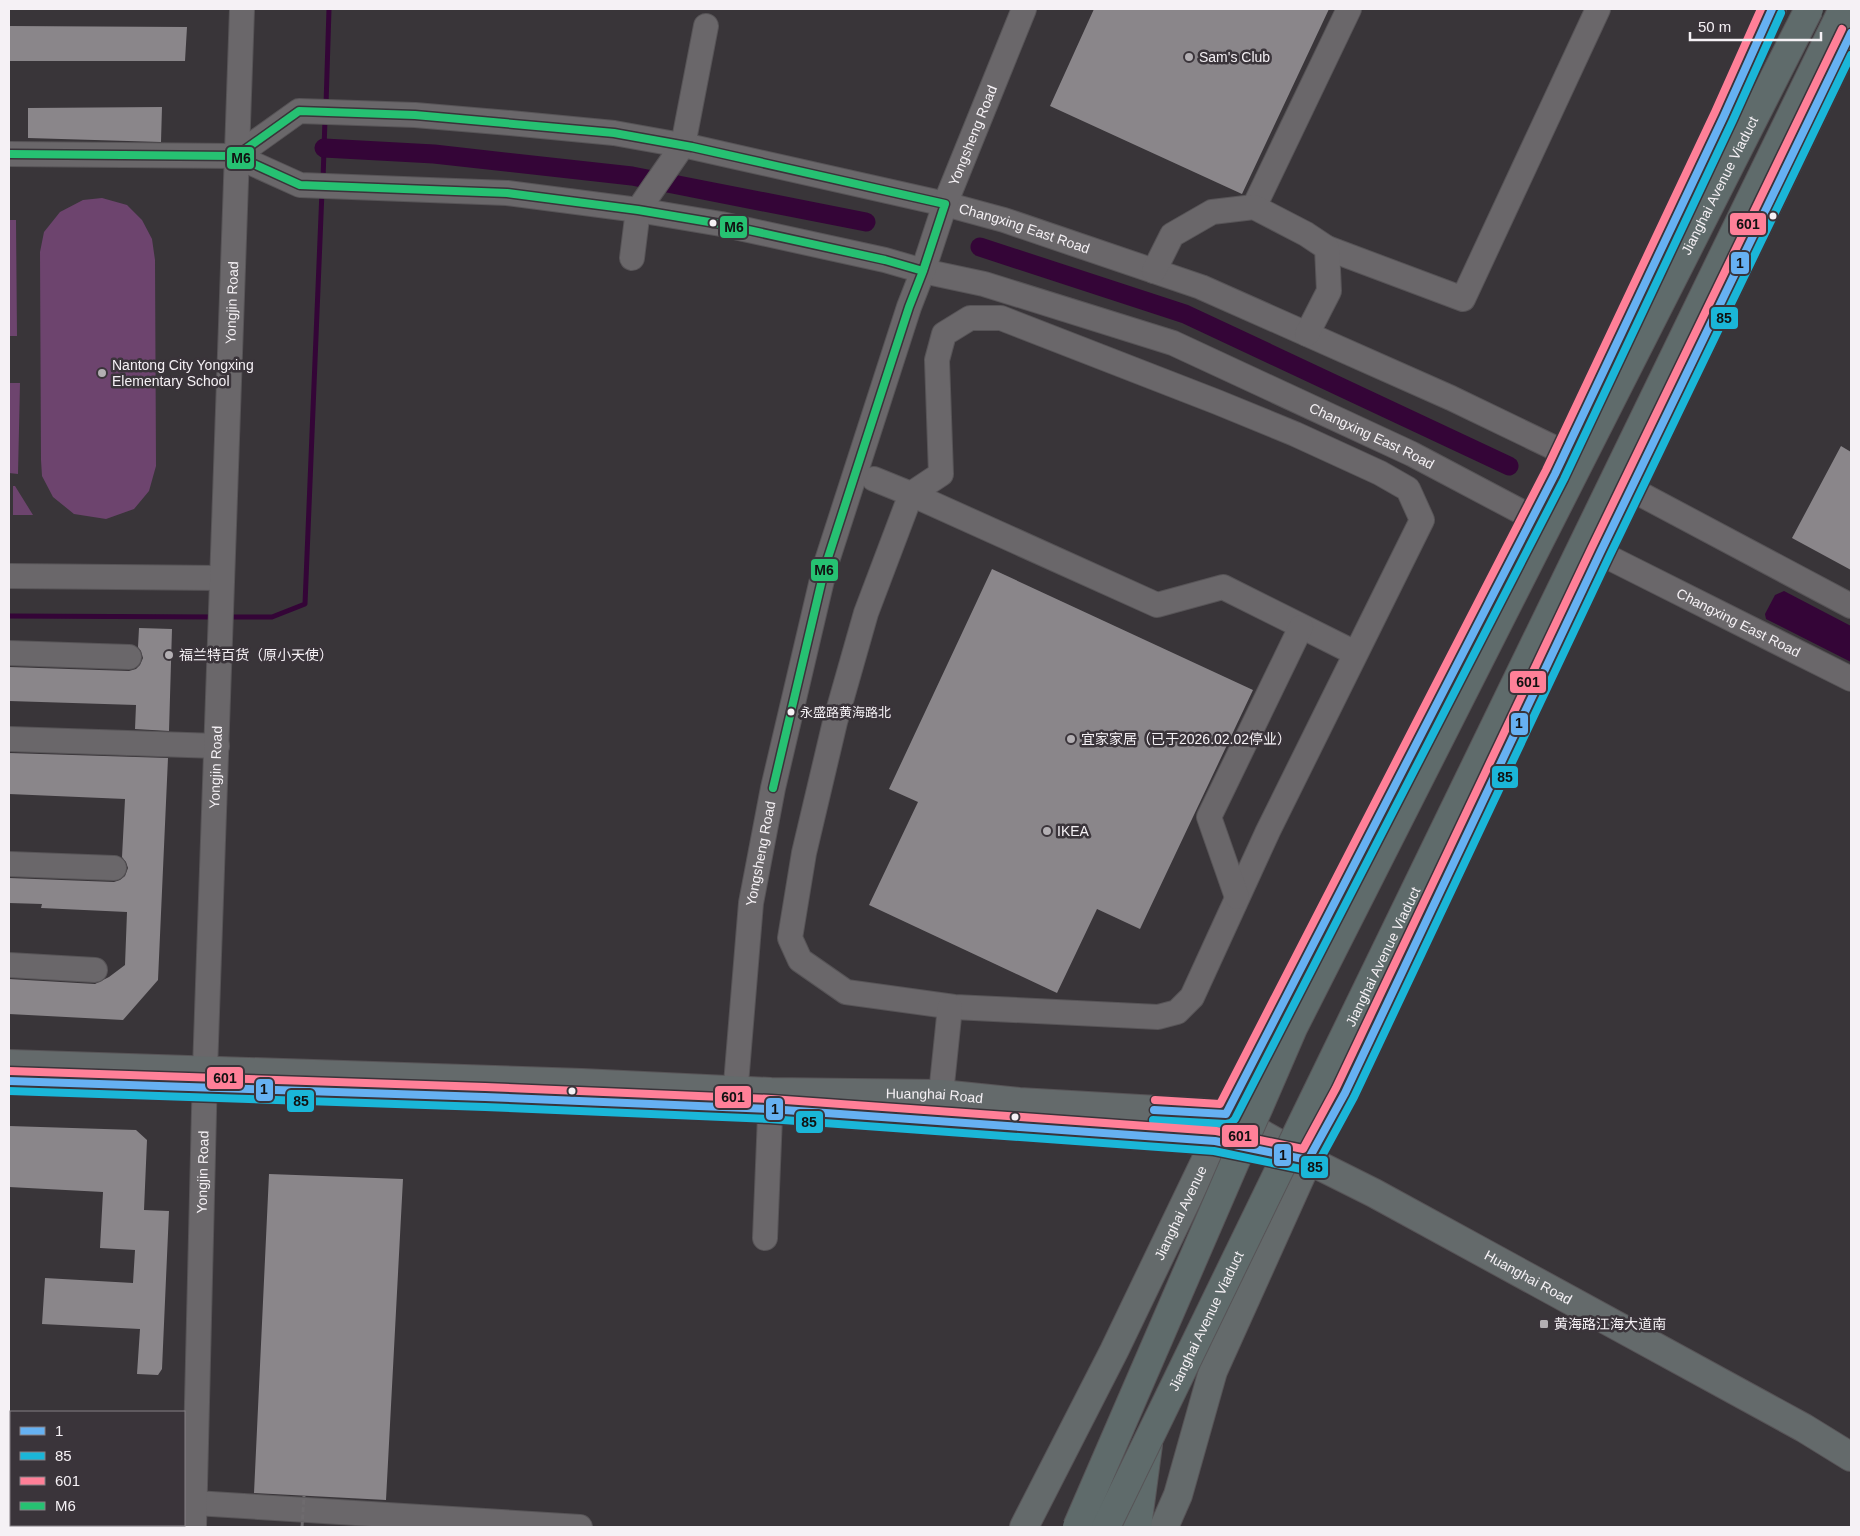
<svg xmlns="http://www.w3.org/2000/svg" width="1860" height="1536" font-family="Helvetica,'Noto Sans SC',sans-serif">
<rect width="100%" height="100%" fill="#393539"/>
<path fill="#6d446e" d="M 102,198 L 127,205 L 142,220 L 152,239 L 155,260 L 156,466 L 149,491 L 134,509 L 106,519 L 74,514 L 53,497 L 42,476 L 41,460 L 40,252 L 44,232 L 60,212 L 83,200 Z
M 9,220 L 16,220 L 17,336 L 9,336 Z
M 9,383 L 20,383 L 18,474 L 9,473 Z
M 13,486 L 15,486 L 33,515 L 13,515 Z"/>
<path fill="#340537" d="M 1784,591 L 1851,626 L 1851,662 L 1766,619 L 1765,614 L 1775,595 Z"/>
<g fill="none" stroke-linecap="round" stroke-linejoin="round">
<path stroke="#340537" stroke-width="5" d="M 326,105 L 329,9
M 323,180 L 325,119
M 9,616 L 216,617
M 227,617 L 272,617 L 305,604 L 322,191"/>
<path stroke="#340537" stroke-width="19" d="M 324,148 L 434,154 L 632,176 L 866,222
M 980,247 L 1185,314 L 1509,466"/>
</g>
<path fill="#8a868a" d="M 1094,9 L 1329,9 L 1242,194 L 1050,106 Z
M 9,26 L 187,27 L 185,61 L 9,61 Z
M 162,107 L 161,142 L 28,138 L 28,108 Z
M 1841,446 L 1851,452 L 1851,570 L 1792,538 Z
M 992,569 L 1253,690 L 1140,929 L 1097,909 L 1057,993 L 869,905 L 918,802 L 889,789 Z
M 139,628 L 172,629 L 169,731 L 135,729 L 136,705 L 9,701 L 9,667 L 129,671 L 136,669 L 140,665 L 143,658 L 141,651 L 138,647 Z
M 9,753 L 168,758 L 158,980 L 123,1020 L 9,1014 L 9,979 L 95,984 L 109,977 L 125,965 L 127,912 L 41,908 L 42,904 L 9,903 L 9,878 L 114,882 L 120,880 L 125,876 L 128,868 L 126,862 L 122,857 L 125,799 L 9,794 Z
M 9,1126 L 136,1130 L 147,1140 L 144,1210 L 169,1211 L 162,1369 L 158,1375 L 137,1374 L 140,1329 L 42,1324 L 45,1278 L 133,1283 L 135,1250 L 100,1248 L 103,1192 L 9,1187 Z
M 269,1174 L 403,1179 L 386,1500 L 254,1493 Z"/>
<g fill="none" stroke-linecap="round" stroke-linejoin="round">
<g stroke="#575457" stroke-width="26">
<g id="minor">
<path id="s1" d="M 9,154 L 236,156 L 300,185 L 507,193 L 638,210 L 721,224 L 885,260 L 923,271 L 984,284 L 1173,343 L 1412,454 L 1533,518"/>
<path id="s2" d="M 236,156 L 299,111 L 415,115 L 510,123 L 614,133 L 692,147 L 945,204 L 1004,220 L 1201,287 L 1451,398 L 1565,453"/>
<path d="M 1254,207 L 1349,9"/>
<path d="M 1327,248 L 1463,299 L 1598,9"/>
<path d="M 632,258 L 638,210 L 683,145 L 706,26"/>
<path d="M 1154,271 L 1172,235 L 1212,212 L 1254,207 L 1306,234 L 1327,248 L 1329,291 L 1307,334"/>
<path d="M 874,479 L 911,494 L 941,474 L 937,360 L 944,334 L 970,318 L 1001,318 L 1217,402 L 1295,434 L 1380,473 L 1408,489 L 1422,520 L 1268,831 L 1192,997 L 1177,1012 L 1158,1017 L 954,1007 L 846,992 L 800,960 L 790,938 L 804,853 L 835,722 L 866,613 L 911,494 L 1157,605 L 1223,587 L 1355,653"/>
<path d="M 1631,489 L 1851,606"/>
<path id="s3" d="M 1600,553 L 1851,679"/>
<path d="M 9,576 L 222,578"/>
<path d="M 9,653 L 129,657"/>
<path d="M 9,739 L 217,746"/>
<path d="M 9,864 L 114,868"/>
<path d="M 1237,897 L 1209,817 L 1301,627"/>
<path d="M 9,965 L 95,970"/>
<path d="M 941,1094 L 950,1007"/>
<path id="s4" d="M 734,1108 L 751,903 L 773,788 L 825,567 L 909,307 L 923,271 L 945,204 L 1024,9"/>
<path d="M 765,1238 L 771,1092"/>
<path d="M 195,1503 L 580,1527"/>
<path id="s5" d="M 194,1527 L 205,1070 L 242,9"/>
</g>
</g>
<g stroke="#575457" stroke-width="30">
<g id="major">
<path id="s6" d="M 9,1064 L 582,1083 L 771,1092 L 941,1094 L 1019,1102 L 1226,1114 L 1308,1160 L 1374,1193 L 1804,1428 L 1851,1457"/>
<path d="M 768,1109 L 1215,1141 L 1231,1144"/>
<path id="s7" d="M 1024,1527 L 1114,1351 L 1215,1141 L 1226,1114 L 1555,474 L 1724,116 L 1772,9"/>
<path d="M 1164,1527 L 1178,1495 L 1213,1371 L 1308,1160 L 1345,1093 L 1600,553 L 1851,33"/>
</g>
</g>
<g stroke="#575457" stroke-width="30">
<path id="highway" d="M 1137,1527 L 1148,1445"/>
</g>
<use href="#minor" stroke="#6a676a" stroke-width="24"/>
<use href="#major" stroke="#646a6b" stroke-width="28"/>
<use href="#highway" stroke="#5f6b6b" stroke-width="28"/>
<g stroke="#575457" stroke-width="30" stroke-linecap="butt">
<g id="highway-bridge">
<path id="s8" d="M 1077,1527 L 1293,1028 L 1809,9"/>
<path id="s9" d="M 1106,1527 L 1843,9"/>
</g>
</g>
<path stroke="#6e6b6e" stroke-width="3" stroke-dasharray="5 2.5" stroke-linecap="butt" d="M 302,1527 L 304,1496"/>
<use href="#highway-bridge" stroke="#5f6b6b" stroke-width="28"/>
<g stroke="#3a343a" stroke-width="11">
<path id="bus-1" d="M 9,1081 L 485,1097 L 770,1109 L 1215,1141 L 1308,1160 L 1345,1093 L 1600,553 L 1851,33
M 1154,1110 L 1226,1114 L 1555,474 L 1724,116 L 1772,9"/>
</g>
<g stroke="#3a343a" stroke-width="11">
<path id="bus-2" d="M 9,1091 L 485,1107 L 769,1119 L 1214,1151 L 1306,1170 L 1312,1169 L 1317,1165 L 1354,1097 L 1609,557 L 1851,55
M 1153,1120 L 1226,1124 L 1231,1123 L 1235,1119 L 1564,479 L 1733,120 L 1781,13"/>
</g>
<g stroke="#3a343a" stroke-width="11">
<path id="bus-3" d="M 9,1071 L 485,1087 L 771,1099 L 1216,1131 L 1303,1149 L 1336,1088 L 1591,549 L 1842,29
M 1155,1100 L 1220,1104 L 1546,470 L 1715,112 L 1761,9"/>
</g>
<g stroke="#3a343a" stroke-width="11">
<path id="bus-4" d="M 9,154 L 236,156 L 300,185 L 507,193 L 638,210 L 721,224 L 885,260 L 923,271
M 236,156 L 299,111 L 415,115 L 614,133 L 692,147 L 945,204 L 923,271 L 909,307 L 825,567 L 773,788"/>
</g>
<use href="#bus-1" stroke="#66b1f2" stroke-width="8"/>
<use href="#bus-2" stroke="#1ab6d8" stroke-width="8"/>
<use href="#bus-3" stroke="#ff8098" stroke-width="8"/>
<use href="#bus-4" stroke="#26c172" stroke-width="8"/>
</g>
<g fill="#b3afb3" stroke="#3a343a" stroke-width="2">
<circle cx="1189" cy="57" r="5"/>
<circle cx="102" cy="373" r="5"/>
<circle cx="169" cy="655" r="5"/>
<circle cx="1071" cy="739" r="5"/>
<circle cx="1047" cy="831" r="5"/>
<rect x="1539" y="1319" width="10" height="10" rx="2.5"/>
</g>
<g fill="#f5f1f5" stroke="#3a343a" stroke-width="2">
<circle cx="1773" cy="216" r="4.5"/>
<circle cx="713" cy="223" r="4.5"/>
<circle cx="791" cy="712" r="4.5"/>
<circle cx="572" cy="1091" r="4.5"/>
<circle cx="1015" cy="1117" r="4.5"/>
</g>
<g text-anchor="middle" stroke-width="5" stroke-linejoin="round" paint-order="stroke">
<g font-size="13" fill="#f5f1f5" stroke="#3a343a" text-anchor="start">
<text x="800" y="717">永盛路黄海路北</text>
</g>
<g font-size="14" fill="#f5f1f5" stroke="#3a343a" text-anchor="start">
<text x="1199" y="62">Sam's Club</text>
<text x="112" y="370">Nantong City Yongxing<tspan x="112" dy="16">Elementary School</tspan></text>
<text x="179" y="660">福兰特百货（原小天使）</text>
<text x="1081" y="744">宜家家居（已于2026.02.02停业）</text>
<text x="1057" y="836">IKEA</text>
<text x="1554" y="1329">黄海路江海大道南</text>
</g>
<g font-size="14" fill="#f5f1f5" stroke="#3a343a">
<text dy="5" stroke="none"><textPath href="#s4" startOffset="1006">Yongsheng Road</textPath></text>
<text dy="5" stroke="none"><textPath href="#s8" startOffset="1488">Jianghai Avenue Viaduct</textPath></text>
<text dy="5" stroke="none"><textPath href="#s2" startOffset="815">Changxing East Road</textPath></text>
<text dy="5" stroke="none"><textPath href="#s5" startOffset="1225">Yongjin Road</textPath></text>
<text dy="5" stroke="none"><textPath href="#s1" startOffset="1408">Changxing East Road</textPath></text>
<text dy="5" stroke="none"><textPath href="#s3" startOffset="155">Changxing East Road</textPath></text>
<text dy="5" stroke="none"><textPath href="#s5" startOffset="760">Yongjin Road</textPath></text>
<text dy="5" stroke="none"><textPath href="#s4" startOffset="256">Yongsheng Road</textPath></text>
<text dy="5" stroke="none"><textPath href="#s9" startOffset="634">Jianghai Avenue Viaduct</textPath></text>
<text dy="5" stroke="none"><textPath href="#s6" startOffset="926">Huanghai Road</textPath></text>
<text dy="5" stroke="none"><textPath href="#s5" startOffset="355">Yongjin Road</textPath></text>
<text dy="5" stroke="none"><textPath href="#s7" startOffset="351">Jianghai Avenue</textPath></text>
<text dy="5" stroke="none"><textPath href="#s6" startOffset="1562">Huanghai Road</textPath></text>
<text dy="5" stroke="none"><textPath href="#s9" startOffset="229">Jianghai Avenue Viaduct</textPath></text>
</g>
</g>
<g stroke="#3a343a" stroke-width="2">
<rect x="226" y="146" width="29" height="24" rx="5" fill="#26c172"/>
<rect x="1729" y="212" width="38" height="24" rx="5" fill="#ff8098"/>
<rect x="719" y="215" width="29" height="24" rx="5" fill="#26c172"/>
<rect x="1730" y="251" width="20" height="24" rx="5" fill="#66b1f2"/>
<rect x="1710" y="306" width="29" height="24" rx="5" fill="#1ab6d8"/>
<rect x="810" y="558" width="29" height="24" rx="5" fill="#26c172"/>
<rect x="1509" y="670" width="38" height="24" rx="5" fill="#ff8098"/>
<rect x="1510" y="712" width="19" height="24" rx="5" fill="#66b1f2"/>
<rect x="1491" y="765" width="28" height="24" rx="5" fill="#1ab6d8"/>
<rect x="206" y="1066" width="38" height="24" rx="5" fill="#ff8098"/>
<rect x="255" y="1078" width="19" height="24" rx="5" fill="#66b1f2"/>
<rect x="714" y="1085" width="38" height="24" rx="5" fill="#ff8098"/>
<rect x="286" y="1089" width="29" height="24" rx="5" fill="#1ab6d8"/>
<rect x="765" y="1097" width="19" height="24" rx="5" fill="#66b1f2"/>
<rect x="795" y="1110" width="29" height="24" rx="5" fill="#1ab6d8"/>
<rect x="1221" y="1124" width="38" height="24" rx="5" fill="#ff8098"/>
<rect x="1273" y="1143" width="19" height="24" rx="5" fill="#66b1f2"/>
<rect x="1300" y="1155" width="29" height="24" rx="5" fill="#1ab6d8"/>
</g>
<g font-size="14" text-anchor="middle" font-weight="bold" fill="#111">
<text x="241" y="163">M6</text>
<text x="1748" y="229">601</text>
<text x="734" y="232">M6</text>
<text x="1740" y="268">1</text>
<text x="1724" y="323">85</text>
<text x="824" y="575">M6</text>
<text x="1528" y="687">601</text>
<text x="1519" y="728">1</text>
<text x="1505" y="782">85</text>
<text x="225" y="1083">601</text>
<text x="264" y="1094">1</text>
<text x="733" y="1102">601</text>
<text x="301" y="1106">85</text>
<text x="775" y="1114">1</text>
<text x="809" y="1127">85</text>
<text x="1240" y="1141">601</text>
<text x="1283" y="1160">1</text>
<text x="1315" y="1172">85</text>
</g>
<rect width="1860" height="1536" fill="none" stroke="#f5f1f5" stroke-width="20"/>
<rect x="10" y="1411" width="175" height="115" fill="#3a343a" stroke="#858085"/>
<rect x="20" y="1427" width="25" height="8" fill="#66b1f2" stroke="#858085"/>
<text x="55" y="1436" font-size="15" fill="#f5f1f5">1</text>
<rect x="20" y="1452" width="25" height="8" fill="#1ab6d8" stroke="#858085"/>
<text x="55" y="1461" font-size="15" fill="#f5f1f5">85</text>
<rect x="20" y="1477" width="25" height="8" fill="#ff8098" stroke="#858085"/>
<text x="55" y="1486" font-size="15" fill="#f5f1f5">601</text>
<rect x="20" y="1502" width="25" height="8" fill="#26c172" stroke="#858085"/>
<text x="55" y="1511" font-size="15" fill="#f5f1f5">M6</text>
<path d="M1690 32v8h131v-8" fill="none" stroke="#f5f1f5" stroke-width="2.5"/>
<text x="1698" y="32" font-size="15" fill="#f5f1f5" stroke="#3a343a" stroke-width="4" paint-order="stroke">50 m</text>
</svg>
